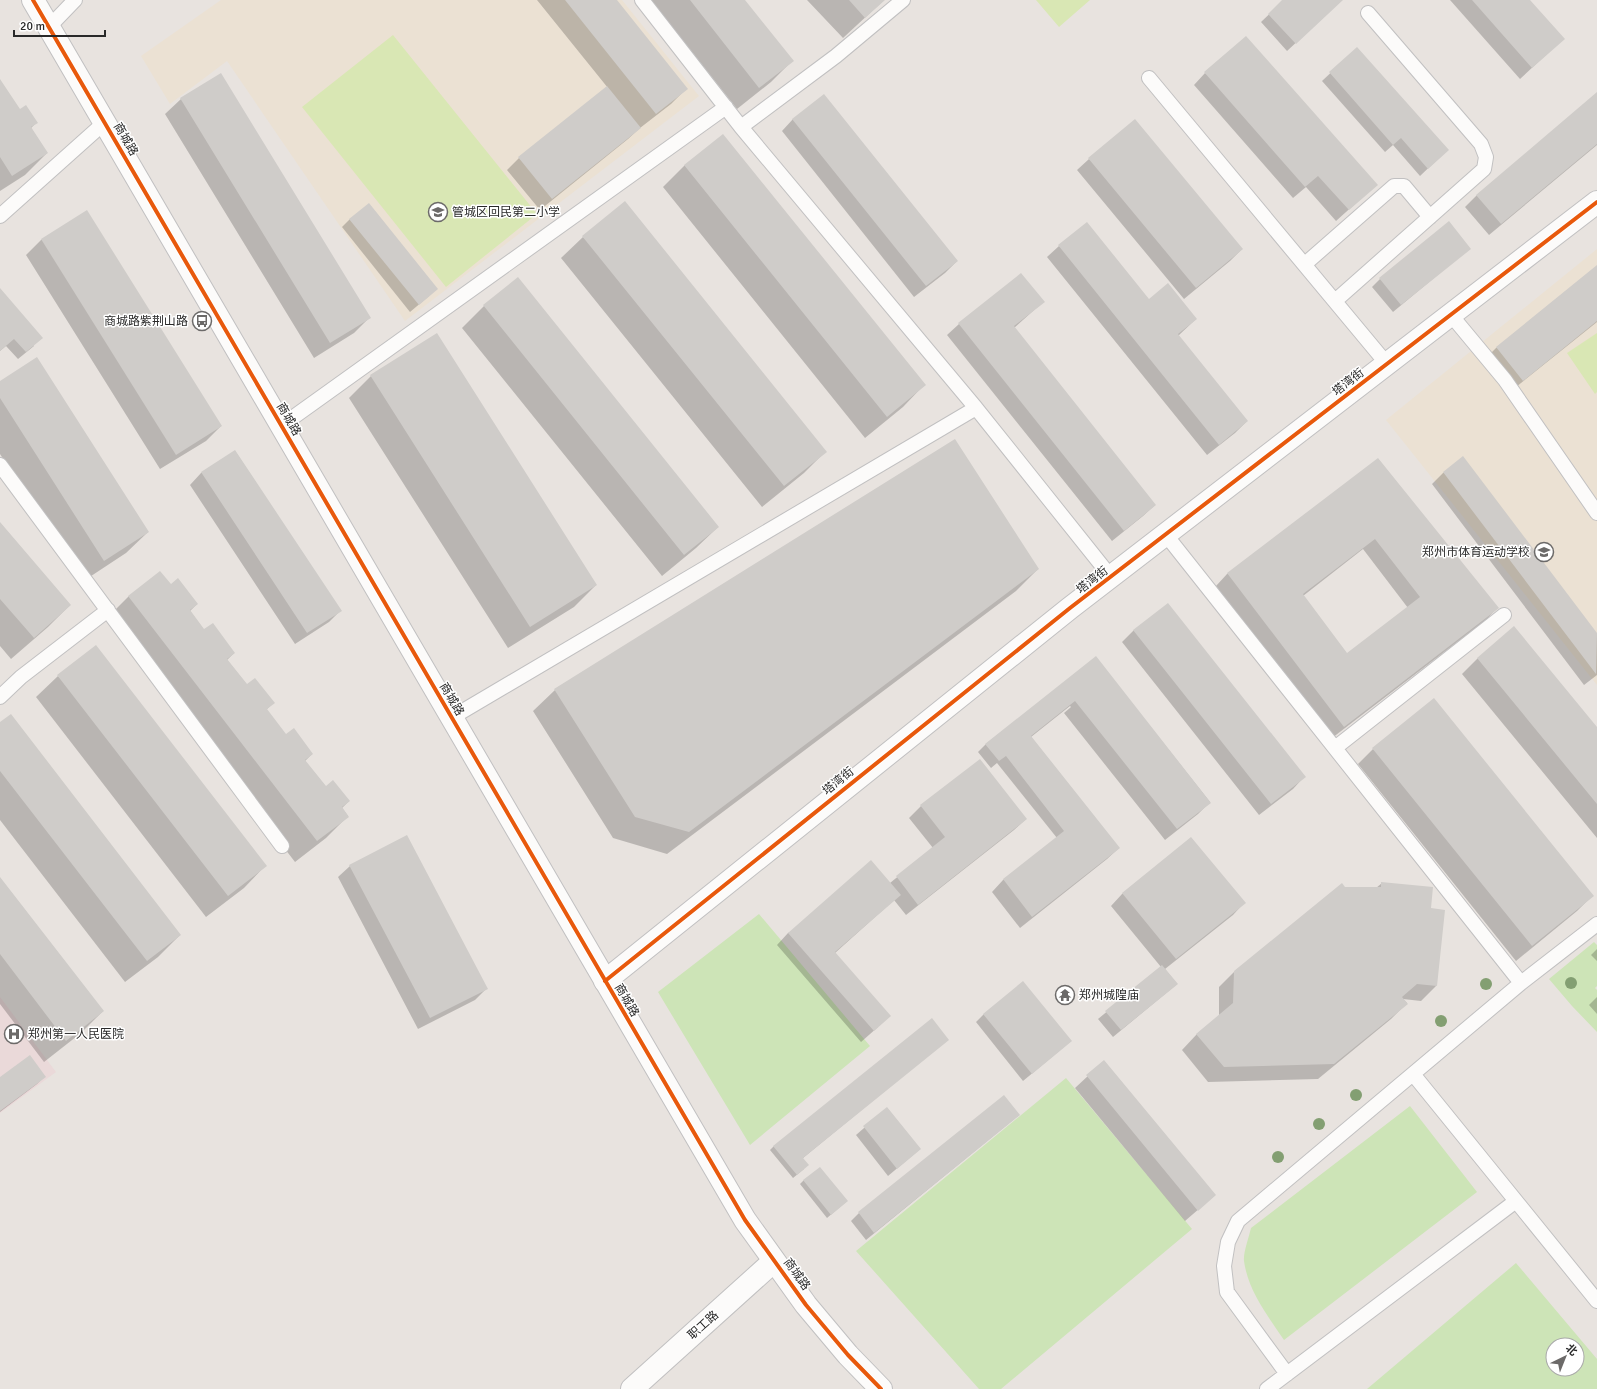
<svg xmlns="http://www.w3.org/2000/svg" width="1597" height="1389" font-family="Signika,'Noto Sans SC',sans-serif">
<rect width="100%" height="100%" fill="#e8e3df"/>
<path fill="#ebe1d3" d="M 221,0 L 622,0 L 699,96 L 405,321 L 227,61 L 170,104 L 141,56 Z
M 1597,249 L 1597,685 L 1386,420 Z"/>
<path fill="#ead9d9" d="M 0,997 L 56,1072 L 0,1113 Z"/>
<path fill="#cde4b7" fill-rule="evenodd" d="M 759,914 L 870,1046 L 750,1145 L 658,992 Z
M 1594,942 L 1597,945 L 1597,986 L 1595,988 L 1597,990 L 1597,1032 L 1572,1006 L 1549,979 Z
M 1066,1078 L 1192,1229 L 1001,1389 L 979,1389 L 856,1251 Z
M 1410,1106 L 1477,1192 L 1284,1340 C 1268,1316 1248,1291 1244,1261 C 1243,1253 1249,1237 1251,1228 Z
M 1516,1263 L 1597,1359 L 1597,1389 L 1367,1389 ZM 1553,1345 L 1577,1345 L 1577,1369 L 1553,1369 Z"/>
<path fill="#d9e7b4" d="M 1036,0 L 1090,0 L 1059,27 Z
M 393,35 L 537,214 L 446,287 L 302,107 Z
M 1597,333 L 1597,392 L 1595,394 L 1567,353 Z"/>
<path fill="#0003" fill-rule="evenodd" d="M 537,0 L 615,0 L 686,89 L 671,104 L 640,128 L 628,139 L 540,210 L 507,170 L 519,158 L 608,88 Z
M 651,0 L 744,0 L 792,61 L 771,82 L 737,109 Z
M 807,0 L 884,0 L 843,38 Z
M 1284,0 L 1342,0 L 1287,51 L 1261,22 Z
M 1450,0 L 1529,0 L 1563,39 L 1520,79 Z
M 1356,49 L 1441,156 L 1420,176 L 1393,145 L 1385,152 L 1322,81 Z
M 1205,73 L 1376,185 L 1336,221 L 1306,187 L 1293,198 L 1194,85 Z
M 221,75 L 369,318 L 354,333 L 314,358 L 165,114 L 181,99 Z
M 0,81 L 19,111 L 36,123 L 31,128 L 47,153 L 25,175 L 0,191 Z
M 1597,94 L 1597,145 L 1489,235 L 1465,207 L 1477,195 Z
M 793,119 L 957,261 L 945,273 L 914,297 L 782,131 Z
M 1089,159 L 1242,249 L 1230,261 L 1184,299 L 1077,170 Z
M 685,165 L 924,385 L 903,407 L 865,438 L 663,187 Z
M 87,212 L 221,426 L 206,441 L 160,469 L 26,255 L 41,240 Z
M 350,219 L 429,296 L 410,312 L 342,227 Z
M 583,237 L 825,452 L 804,473 L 762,507 L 561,258 Z
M 1059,246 L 1149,300 L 1196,319 L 1178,336 L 1247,421 L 1235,433 L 1207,455 L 1047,257 Z
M 1470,248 L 1393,312 L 1372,287 L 1380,279 Z
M 1597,266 L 1597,322 L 1511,391 L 1485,359 L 1496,348 Z
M 518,279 L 718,527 L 696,548 L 662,576 L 462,328 L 484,306 Z
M 0,290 L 34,346 L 18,359 L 6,346 L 0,351 Z
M 1043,302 L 1014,328 L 1155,505 L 1143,516 L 1112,541 L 947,335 L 959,324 Z
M 371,376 L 596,585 L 574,607 L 508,648 L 349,398 Z
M 0,382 L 148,532 L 126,553 L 82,582 L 0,454 Z
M 235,451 L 340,611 L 329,622 L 295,644 L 190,485 L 201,473 Z
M 1463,458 L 1597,635 L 1597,675 L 1584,685 L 1432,484 L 1443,473 Z
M 1378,459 L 1497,608 L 1486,620 L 1332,738 L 1216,586 L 1227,574 ZM 1363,549 L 1408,608 L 1347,654 L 1303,596 Z
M 0,523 L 70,605 L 48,627 L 11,659 L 0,646 Z
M 1038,569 L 1016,591 L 667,854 L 613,838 L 533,711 L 555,690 Z
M 170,586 L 197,604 L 190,611 L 204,630 L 234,653 L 227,660 L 247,685 L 273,703 L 266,710 L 286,736 L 312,754 L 305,761 L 326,787 L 349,801 L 342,808 L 348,816 L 326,838 L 295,862 L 107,618 L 129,596 Z
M 1134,630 L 1304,777 L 1293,789 L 1259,815 L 1122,642 Z
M 1096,658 L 1210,802 L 1198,814 L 1165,840 L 1064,713 L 1071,707 L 1070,706 L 1031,737 L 1119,848 L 1107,859 L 1020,928 L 992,892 L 1003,880 L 1057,838 L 997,763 L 991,768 L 978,752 L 986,744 Z
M 1478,658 L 1597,729 L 1597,838 L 1462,674 Z
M 58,676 L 265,866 L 244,888 L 206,917 L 36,697 Z
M 0,723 L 180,935 L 158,957 L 125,982 L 0,820 Z
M 1373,749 L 1592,896 L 1577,911 L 1516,961 L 1358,764 Z
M 921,806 L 1026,819 L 1014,830 L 906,915 L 894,900 L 835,953 L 878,1027 L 861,1042 L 777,945 L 788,933 L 890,883 L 933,848 L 909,818 Z
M 1191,838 L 1244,903 L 1233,915 L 1165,969 L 1177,984 L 1113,1037 L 1098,1019 L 1161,967 L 1111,906 L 1122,894 Z
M 350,866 L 486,989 L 475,1000 L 418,1029 L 338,877 Z
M 0,878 L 103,1011 L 81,1033 L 44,1062 L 0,1004 Z
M 1382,883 L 1430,909 L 1436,986 L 1421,1001 L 1403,999 L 1407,1003 L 1391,1019 L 1318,1079 L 1208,1082 L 1182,1050 L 1197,1034 L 1219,1016 L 1219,987 L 1235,971 L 1345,888 L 1376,888 Z
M 1597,949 L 1597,961 L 1591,955 Z
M 1597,997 L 1597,1014 L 1589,1005 Z
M 984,1014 L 1071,1041 L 1023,1081 L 976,1022 Z
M 948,1039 L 803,1158 L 804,1169 L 793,1178 L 770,1150 L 774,1146 Z
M 1104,1061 L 1215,1195 L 1185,1221 L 1075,1088 Z
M 45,1076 L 37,1084 L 0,1112 L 0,1078 Z
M 887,1108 L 920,1149 L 888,1176 L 856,1135 Z
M 1019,1115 L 866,1240 L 851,1221 L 859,1213 Z
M 804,1180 L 847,1201 L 827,1218 L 800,1184 Z"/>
<path fill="#cfccc9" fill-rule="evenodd" d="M 565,0 L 617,0 L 688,89 L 656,114 Z
M 690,0 L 745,0 L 794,61 L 759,88 Z
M 849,0 L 885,0 L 865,18 Z
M 1282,0 L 1343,0 L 1296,44 L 1268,14 Z
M 1472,0 L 1530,0 L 1565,39 L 1532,68 Z
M 1246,36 L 1378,185 L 1349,210 L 1318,176 L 1305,187 L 1204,72 Z
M 1357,47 L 1449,150 L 1428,169 L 1401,138 L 1393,145 L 1329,72 Z
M 221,73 L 371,318 L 330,343 L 180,98 Z
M 0,79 L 20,109 L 26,105 L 38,123 L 31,127 L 48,153 L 12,176 L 0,157 Z
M 607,86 L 641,128 L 552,199 L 518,157 Z
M 1597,92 L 1597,144 L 1501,224 L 1476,195 Z
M 824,94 L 958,261 L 926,286 L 792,119 Z
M 1135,119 L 1243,249 L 1196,288 L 1088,158 Z
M 723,134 L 926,385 L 887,417 L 684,165 Z
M 625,201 L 827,452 L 784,486 L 582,236 Z
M 369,203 L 438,289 L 419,305 L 349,219 Z
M 87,210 L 222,426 L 176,455 L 41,239 Z
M 1449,221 L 1471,249 L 1401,305 L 1379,278 Z
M 1087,222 L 1149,299 L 1168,283 L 1197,319 L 1178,334 L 1248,421 L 1219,445 L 1058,245 Z
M 1597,265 L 1597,321 L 1523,381 L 1496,347 Z
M 1021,273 L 1045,302 L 1014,326 L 1156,505 L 1124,531 L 958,323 Z
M 518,277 L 719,527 L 684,555 L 483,305 Z
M 0,288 L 43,338 L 26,352 L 14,339 L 0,351 Z
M 437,333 L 597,585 L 530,627 L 370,375 Z
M 37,357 L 149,532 L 104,561 L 0,398 L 0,381 Z
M 955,439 L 1039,569 L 689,832 L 635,817 L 554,689 Z
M 235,450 L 342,611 L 307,633 L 201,472 Z
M 1463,456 L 1597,633 L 1596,674 L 1443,472 Z
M 1378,458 L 1499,608 L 1344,727 L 1227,573 ZM 1375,539 L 1420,597 L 1347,653 L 1303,594 Z
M 0,522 L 71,605 L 34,638 L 0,599 Z
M 160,571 L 171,584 L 178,578 L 198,604 L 190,610 L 204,629 L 213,623 L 235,653 L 227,659 L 247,684 L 255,678 L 275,703 L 267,709 L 286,734 L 294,728 L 313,754 L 305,760 L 326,786 L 333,780 L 350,801 L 342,807 L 349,817 L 317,841 L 128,596 Z
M 1168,603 L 1306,777 L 1271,804 L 1133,630 Z
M 1514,626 L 1597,727 L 1597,804 L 1477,658 Z
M 96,645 L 267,866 L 228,896 L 57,675 Z
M 1096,656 L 1211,803 L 1177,829 L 1075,701 L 1031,736 L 1120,848 L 1032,917 L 1003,879 L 1064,831 L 1006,756 L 999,761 L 985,744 Z
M 1434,698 L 1594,896 L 1532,946 L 1372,748 Z
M 11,714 L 181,935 L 147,961 L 0,771 L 0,722 Z
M 980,759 L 1027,819 L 918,905 L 896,876 L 945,837 L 920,805 Z
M 407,835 L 488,989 L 430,1018 L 349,865 Z
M 1191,837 L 1246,903 L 1176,959 L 1122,893 Z
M 871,860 L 901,895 L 835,952 L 891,1016 L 874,1031 L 788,933 Z
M 0,877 L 104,1011 L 66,1041 L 0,954 Z
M 1381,882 L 1433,887 L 1431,908 L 1445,910 L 1437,986 L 1417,984 L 1402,997 L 1408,1004 L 1334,1064 L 1224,1067 L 1196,1034 L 1233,1003 L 1234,971 L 1342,883 L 1345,887 L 1381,887 Z
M 1162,965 L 1178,984 L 1121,1030 L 1105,1011 Z
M 1023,981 L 1072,1041 L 1032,1074 L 983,1014 Z
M 932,1018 L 949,1040 L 803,1158 L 809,1165 L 797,1175 L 773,1146 Z
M 30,1055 L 46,1077 L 0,1111 L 0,1077 Z
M 1104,1060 L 1216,1195 L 1198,1211 L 1086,1075 Z
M 1004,1095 L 1020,1115 L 874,1233 L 858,1212 Z
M 887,1107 L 921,1149 L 897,1169 L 863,1126 Z
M 820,1167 L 848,1201 L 831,1215 L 803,1180 Z"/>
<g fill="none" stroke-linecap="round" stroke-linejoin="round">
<g stroke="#c1c0c1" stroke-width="16">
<path id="service" d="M 642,0 L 741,127 L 976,408 L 1111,577
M 49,27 L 75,0
M 1149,78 L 1387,364
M 741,127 L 836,56 L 903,0
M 0,216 L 104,123
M 1305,264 L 1394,186 L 1404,186 L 1430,217
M 1335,301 L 1484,169 L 1486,157 L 1481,144 L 1368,13
M 1451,315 L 1505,380 L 1597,513
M 281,426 L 726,107
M 0,465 L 282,846
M 1166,535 L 1521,983
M 0,697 L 21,677 L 108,610
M 451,718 L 976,408
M 1335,748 L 1504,615
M 1413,1074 L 1597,1301
M 1287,1374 L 1227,1292 L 1224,1266 L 1228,1242 L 1238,1221 L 1521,983 L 1597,924
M 1267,1389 L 1516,1201"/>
</g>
<g stroke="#c1c0c1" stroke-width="24">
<path id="minor" d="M 605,981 L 1070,608 L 1597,202
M 632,1389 L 774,1261"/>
</g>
<g stroke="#c1c0c1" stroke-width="24">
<path id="tertiary" d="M 33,0 L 745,1220 L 806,1305 L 848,1355 L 881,1389"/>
</g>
<use href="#service" stroke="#fcfbfa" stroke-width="14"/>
<use href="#minor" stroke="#fcfbfa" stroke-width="22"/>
<use href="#tertiary" stroke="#fcfbfa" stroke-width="22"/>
<g stroke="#fff" stroke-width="6">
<path id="cycleway" d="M 33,0 L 745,1220 L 806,1305 L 848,1355 L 881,1389
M 605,981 L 1070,608 L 1597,202"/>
</g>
<use href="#cycleway" stroke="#e8590c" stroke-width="4"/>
</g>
<g fill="#839f72">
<circle cx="1571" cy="983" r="6"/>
<circle cx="1486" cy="984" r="6"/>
<circle cx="1441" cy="1021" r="6"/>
<circle cx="1356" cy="1095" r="6"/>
<circle cx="1319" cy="1124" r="6"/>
<circle cx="1278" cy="1157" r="6"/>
</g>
<defs>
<g id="school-ring" transform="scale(1)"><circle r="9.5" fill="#fff" stroke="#6c6a69" stroke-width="1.5"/><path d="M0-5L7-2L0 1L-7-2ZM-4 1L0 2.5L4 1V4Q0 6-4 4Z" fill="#6c6a69"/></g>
<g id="bus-ring" transform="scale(1)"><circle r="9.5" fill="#fff" stroke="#6c6a69" stroke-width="1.5"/><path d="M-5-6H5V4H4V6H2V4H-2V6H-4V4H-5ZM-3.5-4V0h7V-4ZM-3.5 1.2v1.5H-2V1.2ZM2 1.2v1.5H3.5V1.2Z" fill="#6c6a69"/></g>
<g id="temple-ring" transform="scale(1)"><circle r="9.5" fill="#fff" stroke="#6c6a69" stroke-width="1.5"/><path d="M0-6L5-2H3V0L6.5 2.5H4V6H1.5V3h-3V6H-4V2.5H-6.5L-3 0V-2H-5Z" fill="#6c6a69"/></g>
<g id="hospital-ring" transform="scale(1)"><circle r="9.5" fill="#fff" stroke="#6c6a69" stroke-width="1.5"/><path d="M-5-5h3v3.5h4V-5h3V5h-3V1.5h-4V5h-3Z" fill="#6c6a69"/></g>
</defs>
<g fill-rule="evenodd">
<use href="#school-ring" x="438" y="212"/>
<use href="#bus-ring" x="202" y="321"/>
<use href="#school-ring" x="1544" y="552"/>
<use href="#temple-ring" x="1065" y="995"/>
<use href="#hospital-ring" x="14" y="1034"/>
</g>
<g text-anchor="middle" stroke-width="3" stroke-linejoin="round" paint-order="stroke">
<g font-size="12" fill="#292929" stroke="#fff">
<text transform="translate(126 139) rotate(60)" y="4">商城路</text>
<text transform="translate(1348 382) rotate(-38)" y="4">塔湾街</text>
<text transform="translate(289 419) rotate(60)" y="4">商城路</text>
<text transform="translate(1092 580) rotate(-38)" y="4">塔湾街</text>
<text transform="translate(452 699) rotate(60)" y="4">商城路</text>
<text transform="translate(838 781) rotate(-39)" y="4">塔湾街</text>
<text transform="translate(627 1000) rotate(60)" y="4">商城路</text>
<text transform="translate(797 1274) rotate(54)" y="4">商城路</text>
<text transform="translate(703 1325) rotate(-42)" y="4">职工路</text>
</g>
<g font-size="12" fill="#292929" stroke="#fff" text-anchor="start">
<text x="452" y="216">管城区回民第二小学</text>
<text x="188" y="325" text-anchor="end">商城路紫荆山路</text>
<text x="1530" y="556" text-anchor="end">郑州市体育运动学校</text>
<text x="1079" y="999">郑州城隍庙</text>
<text x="28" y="1038">郑州第一人民医院</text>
</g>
</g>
<g transform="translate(1565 1357) rotate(43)"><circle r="19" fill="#ffffff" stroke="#a9a9a9"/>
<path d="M0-3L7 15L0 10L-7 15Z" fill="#6c6a69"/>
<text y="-6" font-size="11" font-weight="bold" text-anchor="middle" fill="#292929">北</text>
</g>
<path d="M14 30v6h91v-6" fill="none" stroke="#292929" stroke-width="2"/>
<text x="20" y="30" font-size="12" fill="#292929" stroke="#ffffff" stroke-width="3" paint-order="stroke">20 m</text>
</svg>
